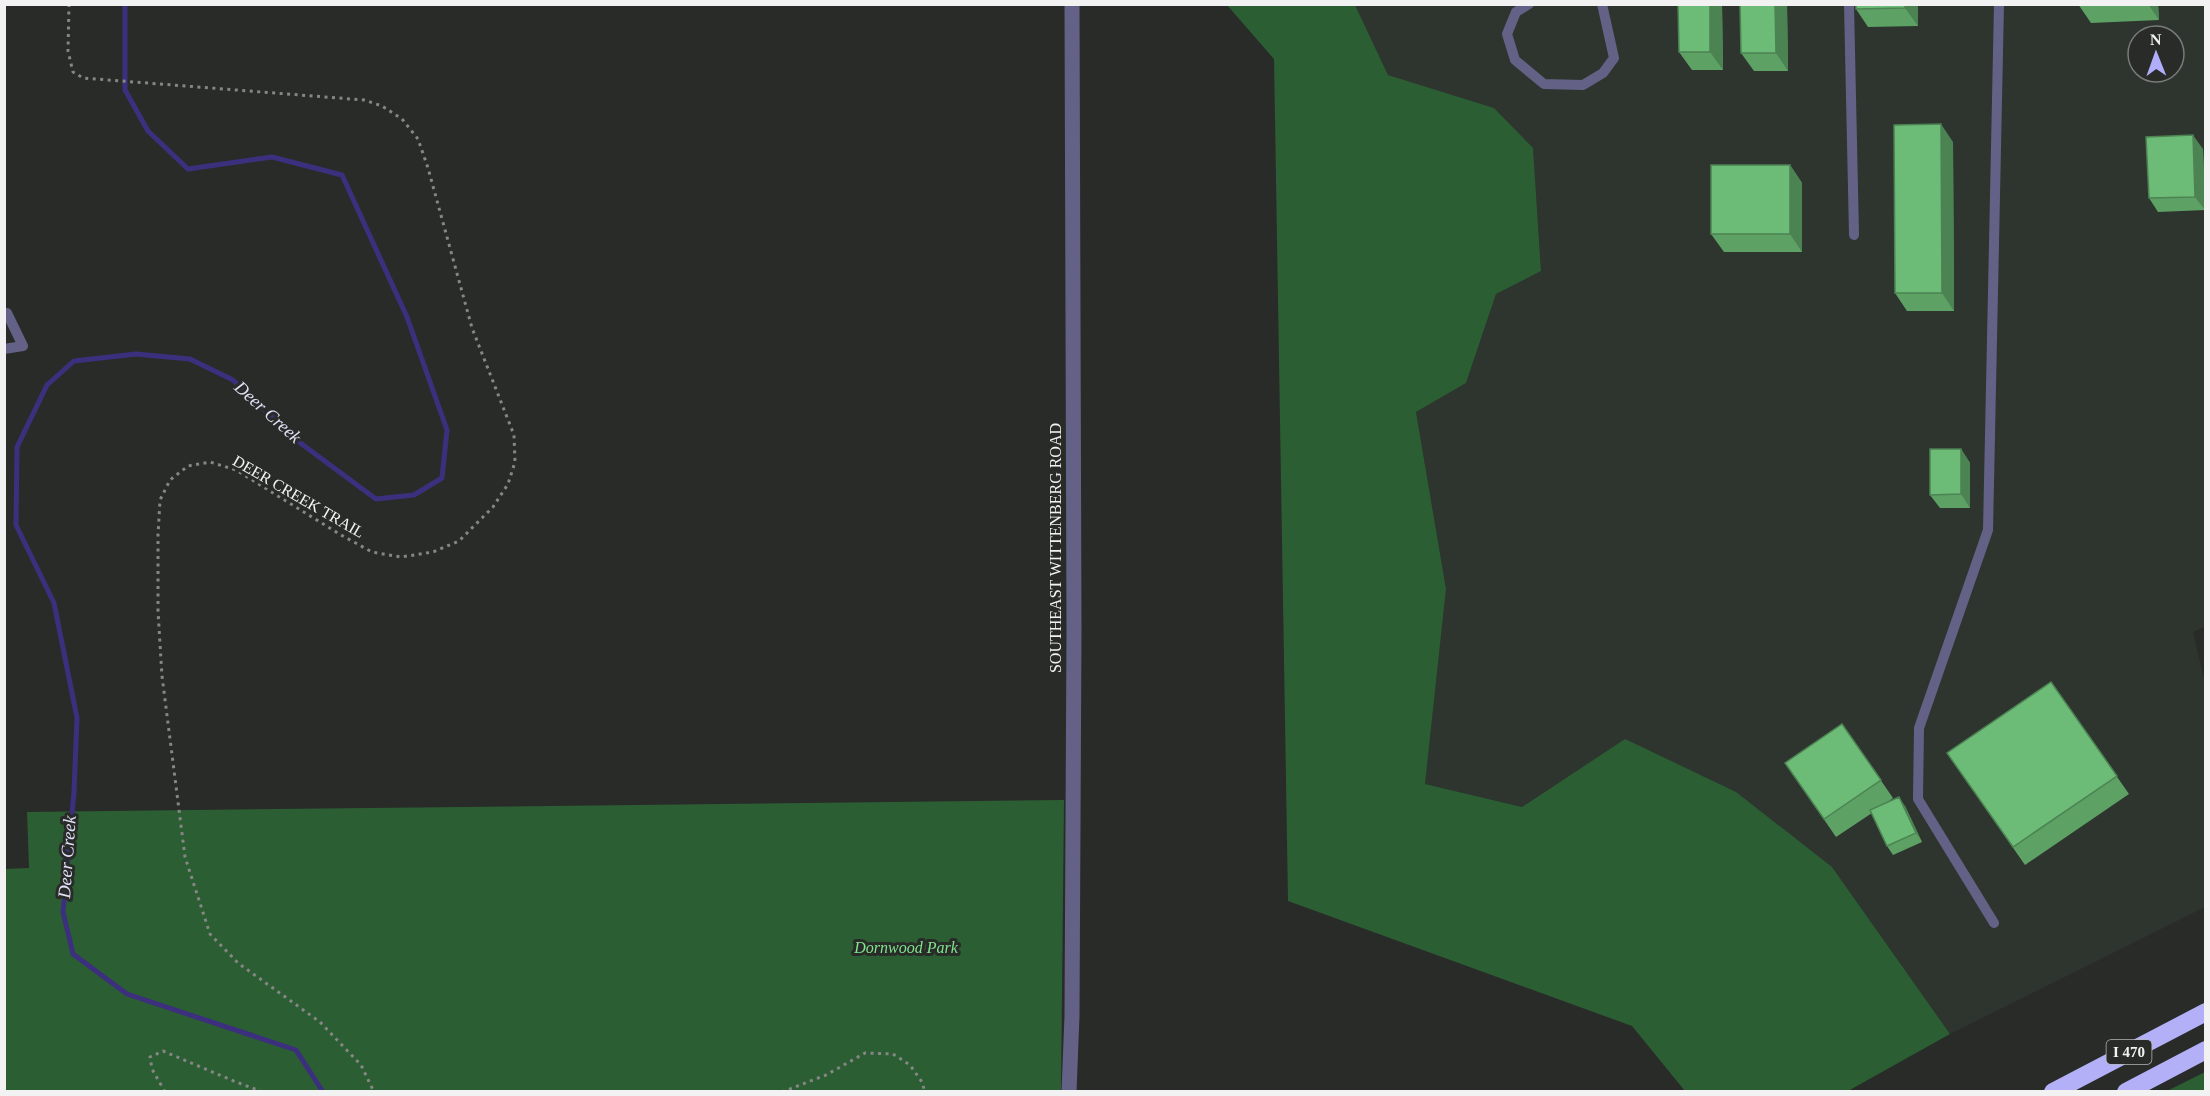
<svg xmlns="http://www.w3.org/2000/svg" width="2210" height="1096" font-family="'Times New Roman',serif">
<rect width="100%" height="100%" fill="#292b29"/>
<path fill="#2e352f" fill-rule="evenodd" d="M 1355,5 L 2205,5 L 2206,626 L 2193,632 L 2205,683 L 2205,907 L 1950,1034 L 1832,867 L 1625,739 L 1522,807 L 1425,784 L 1446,589 L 1416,412 L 1466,383 L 1496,294 L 1541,271 L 1533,149 L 1494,108 L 1388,75 ZM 2138,36 L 2174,36 L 2174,72 L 2138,72 Z"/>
<path fill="#2c5e33" d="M 1227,5 L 1355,5 L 1388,75 L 1494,108 L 1533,148 L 1541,271 L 1496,294 L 1466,383 L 1416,412 L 1446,589 L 1425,784 L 1522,807 L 1625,739 L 1736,792 L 1832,867 L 1950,1034 L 1848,1091 L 1685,1091 L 1632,1026 L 1288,901 L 1274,59 Z
M 1064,800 L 1061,1091 L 5,1091 L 5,869 L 29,868 L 27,812 Z
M 2205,1072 L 2205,1091 L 2167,1091 Z"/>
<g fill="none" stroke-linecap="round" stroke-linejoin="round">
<path stroke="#3c307e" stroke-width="5" d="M 125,4 L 125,90 L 148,131 L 188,169 L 272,157 L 342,175 L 407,317 L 447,430 L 442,478 L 414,495 L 376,499 L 299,442 L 233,380 L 190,359 L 136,354 L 74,361 L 47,385 L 17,447 L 16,525 L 54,603 L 77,718 L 74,792 L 63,912 L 73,954 L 127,994 L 296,1050 L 323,1092"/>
<path stroke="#858685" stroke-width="3" stroke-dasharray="3 4.5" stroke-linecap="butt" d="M 69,4 L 68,51 L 73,72 L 83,78 L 364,100 L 382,106 L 402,119 L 418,139 L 428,168 L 472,328 L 514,435 L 515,462 L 508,484 L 493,507 L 459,541 L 433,552 L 401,557 L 372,552 L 341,535 L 236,470 L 210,462 L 188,466 L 170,480 L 160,500 L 158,535 L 158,611 L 162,676 L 185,857 L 210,934 L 238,963 L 320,1022 L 361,1065 L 374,1092
M 165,1092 L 152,1069 L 150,1057 L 163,1051 L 236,1082 L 263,1092
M 782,1092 L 826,1075 L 865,1053 L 893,1054 L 910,1065 L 922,1082 L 925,1092"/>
<path stroke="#636286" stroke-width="10" d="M 1529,4 L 1516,12 L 1507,34 L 1515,60 L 1544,84 L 1583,85 L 1603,73 L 1614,58 L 1602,4
M 1849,4 L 1854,235
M 4,349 L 23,346 L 7,313
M 1994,923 L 1918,799 L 1919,728 L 1988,530 L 1999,4"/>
<path stroke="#636286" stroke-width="15" d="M 1069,1092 L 1072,1016 L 1074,631 L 1072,4"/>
<path stroke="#b3b0f8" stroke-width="18" d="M 2053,1092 L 2206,1012
M 2126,1092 L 2206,1050"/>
</g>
<path fill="#5da165" d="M 1678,4 L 1722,4 L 1723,70 L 1692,70 L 1679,52 Z
M 1787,4 L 1788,71 L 1754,71 L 1741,53 Z
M 1856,4 L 1918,4 L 1918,26 L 1868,27 L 1856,9 Z
M 2078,4 L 2158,4 L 2159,20 L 2091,23 Z
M 1953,142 L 1954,311 L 1907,311 L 1895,293 Z
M 2203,149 L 2205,210 L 2158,212 L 2149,198 Z
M 1790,165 L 1802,183 L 1802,252 L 1724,252 L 1711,234 Z
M 1961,449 L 1970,463 L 1970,508 L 1940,508 L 1930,495 Z
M 2051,682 L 2129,794 L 2025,865 L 1947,753 Z
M 1842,724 L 1893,798 L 1888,802 L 1905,806 L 1922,842 L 1893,855 L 1887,846 L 1872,813 L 1836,837 L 1785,763 Z"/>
<path fill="#4c8353" d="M 1710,4 L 1722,4 L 1723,70 L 1710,52 Z
M 1775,4 L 1787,4 L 1788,71 L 1776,53 Z
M 1905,4 L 1918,4 L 1918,26 L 1905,8 Z
M 2148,4 L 2158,4 L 2159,20 Z
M 1941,124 L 1953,142 L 1954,311 L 1942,293 Z
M 2193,135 L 2203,149 L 2205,210 L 2195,197 Z
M 1790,165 L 1802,183 L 1802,252 L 1790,234 Z
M 1961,449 L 1970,463 L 1970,508 L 1961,494 Z
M 1899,797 L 1905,806 L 1922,842 L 1916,833 Z"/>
<path fill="#6cbb76" stroke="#4c8353" stroke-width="1.5" d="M 1678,4 L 1710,4 L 1710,52 L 1679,52 Z
M 1740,4 L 1775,4 L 1776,53 L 1741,53 Z
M 1856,4 L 1905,4 L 1905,8 L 1856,9 Z
M 1941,124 L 1942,293 L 1895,293 L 1894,125 Z
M 2193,135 L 2195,197 L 2149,198 L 2146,137 Z
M 1711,165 L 1790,165 L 1790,234 L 1711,234 Z
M 1930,449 L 1961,449 L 1961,494 L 1930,495 Z
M 2051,682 L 2117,776 L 2013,847 L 1947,753 Z
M 1842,724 L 1881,780 L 1824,819 L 1785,763 Z
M 1899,797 L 1916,833 L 1887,846 L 1870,810 Z"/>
<g text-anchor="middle" stroke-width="6" stroke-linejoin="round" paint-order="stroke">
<rect fill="#292b29" stroke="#b5b6b5" stroke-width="1.5" x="2106.5" y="1040" width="45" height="24" rx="4.5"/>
<g font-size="15" font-weight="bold" fill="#f1f2f1">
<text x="2129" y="1057">I 470</text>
</g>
<g font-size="16" fill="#f1f2f1" stroke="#292b29">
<text transform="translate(299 496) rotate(30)" y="6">DEER CREEK TRAIL</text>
<text transform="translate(1055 548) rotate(-90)" y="6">SOUTHEAST WITTENBERG ROAD</text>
</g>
<g font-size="16" font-style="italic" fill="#7ee58b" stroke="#292b29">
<text x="906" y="953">Dornwood Park</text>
</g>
<g font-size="18" font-style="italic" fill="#e0e0f7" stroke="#292b29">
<text transform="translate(268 412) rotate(42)" y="6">Deer Creek</text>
<text transform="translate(67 857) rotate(-86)" y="6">Deer Creek</text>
</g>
</g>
<rect width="2210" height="1096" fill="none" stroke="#f1f2f1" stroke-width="12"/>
<g transform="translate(2156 54) rotate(359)"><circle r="28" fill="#292b29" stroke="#797b79" stroke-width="1.5"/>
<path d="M0-4.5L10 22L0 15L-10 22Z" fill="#b0adfa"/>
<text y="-9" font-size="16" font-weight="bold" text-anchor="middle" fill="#f1f2f1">N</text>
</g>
</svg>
